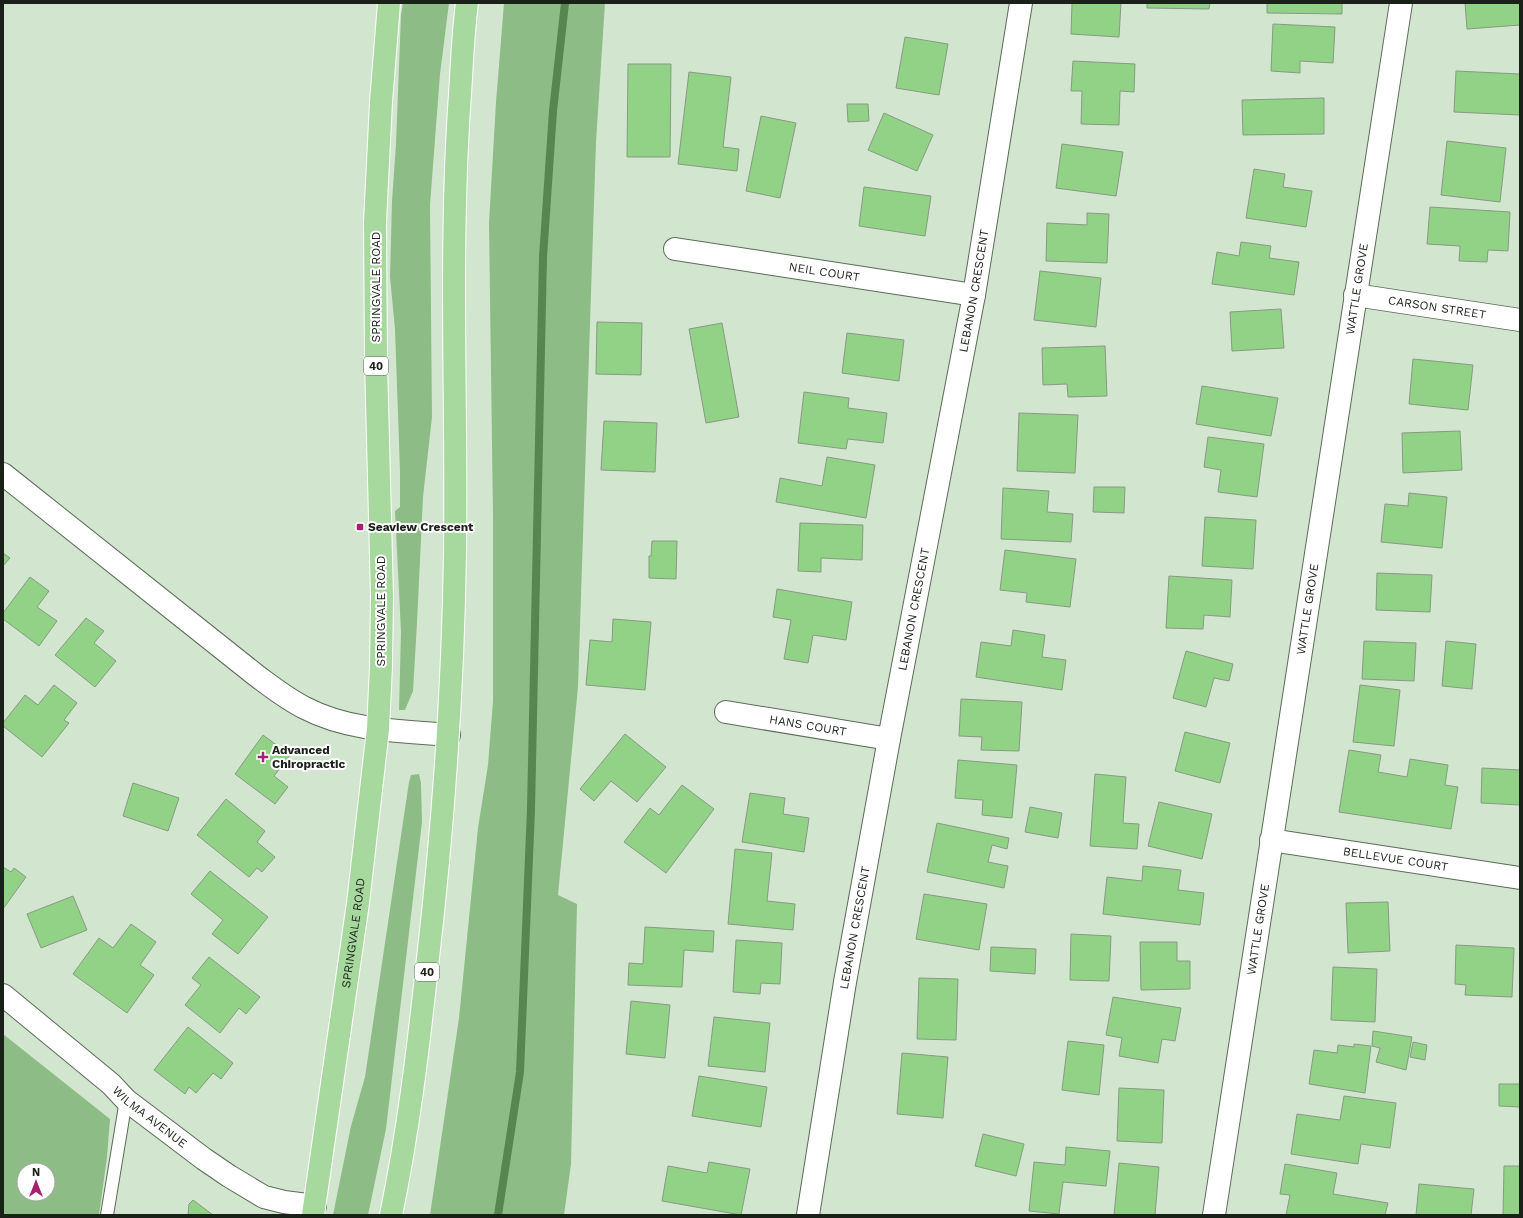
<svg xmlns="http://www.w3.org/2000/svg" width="1523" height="1218" font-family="'Work Sans',sans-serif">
<rect width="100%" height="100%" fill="#d2e6cf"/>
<path fill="#8ebc86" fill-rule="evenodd" d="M 403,3 L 449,3 L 440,74 L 430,205 L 432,417 L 423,497 L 417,623 L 413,691 L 405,710 L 399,710 L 401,632 L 395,511 L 400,507 L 400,471 L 395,329 L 390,277 L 392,201 L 396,144 L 401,15 Z
M 504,3 L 605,3 L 596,142 L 578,687 L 558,895 L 577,904 L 571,1164 L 564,1215 L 430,1215 L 459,1018 L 478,828 L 488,765 L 493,701 L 493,518 L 489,223 L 496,102 Z
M 419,774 L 421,783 L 422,822 L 386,1129 L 368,1215 L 333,1215 L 351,1126 L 365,1077 L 409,782 L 411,775 Z
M 3,1034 L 110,1119 L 107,1157 L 99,1215 L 3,1215 ZM 24,1170 L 48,1170 L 48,1194 L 24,1194 Z"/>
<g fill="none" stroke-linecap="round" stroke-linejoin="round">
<path stroke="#578650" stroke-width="8" d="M 498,1215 L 520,1072 L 531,809 L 543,257 L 553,111 L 565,3"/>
</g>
<path fill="#91d286" stroke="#889a84" d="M 1072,3 L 1121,3 L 1119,37 L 1071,34 Z
M 1147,3 L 1210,3 L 1209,9 L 1147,8 Z
M 1267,3 L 1342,3 L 1342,14 L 1267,13 Z
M 1465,3 L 1520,3 L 1520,25 L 1467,29 Z
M 1273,24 L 1335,27 L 1333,63 L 1300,61 L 1300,73 L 1271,71 Z
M 905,37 L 948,44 L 939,95 L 896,88 Z
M 1073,61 L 1135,64 L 1134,92 L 1120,91 L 1119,125 L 1081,124 L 1082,91 L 1071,91 Z
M 628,64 L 671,64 L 670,157 L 627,157 Z
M 1456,71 L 1520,74 L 1520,115 L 1454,112 Z
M 689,72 L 731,77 L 723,147 L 739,149 L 737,171 L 678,164 Z
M 1324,98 L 1324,134 L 1243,135 L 1242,100 Z
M 847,104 L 868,104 L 869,121 L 848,122 Z
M 884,113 L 933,135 L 917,171 L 868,150 Z
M 761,116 L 796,123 L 780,198 L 746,191 Z
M 1447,141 L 1506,148 L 1500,202 L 1441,195 Z
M 1062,144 L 1123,152 L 1116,196 L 1056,188 Z
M 1254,169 L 1285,174 L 1283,187 L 1312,191 L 1306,227 L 1246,218 Z
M 864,187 L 931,196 L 925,236 L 859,226 Z
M 1430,207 L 1510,212 L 1508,251 L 1488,250 L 1487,262 L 1459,261 L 1460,246 L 1427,244 Z
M 1087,213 L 1109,214 L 1107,263 L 1046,261 L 1047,223 L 1087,225 Z
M 1241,242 L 1271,246 L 1269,258 L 1299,262 L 1294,295 L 1212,284 L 1217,252 L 1239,256 Z
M 1040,271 L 1101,278 L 1096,327 L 1034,320 Z
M 1281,309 L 1284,348 L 1232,351 L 1230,312 Z
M 597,322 L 642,323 L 641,375 L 596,374 Z
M 722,323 L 739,417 L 706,423 L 689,329 Z
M 847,333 L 904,340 L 899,381 L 842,373 Z
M 1105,346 L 1107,396 L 1068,397 L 1067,384 L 1043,385 L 1042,348 Z
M 1413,359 L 1473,365 L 1468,410 L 1409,404 Z
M 1202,386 L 1278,398 L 1271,436 L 1196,424 Z
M 804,392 L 849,398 L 848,408 L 887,413 L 883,443 L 848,439 L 846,449 L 798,443 Z
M 1019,413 L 1078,415 L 1075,473 L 1017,471 Z
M 604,421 L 657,423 L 655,472 L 601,470 Z
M 1460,431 L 1462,470 L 1403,473 L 1402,433 Z
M 1208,437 L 1264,444 L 1257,497 L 1218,492 L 1221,470 L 1204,467 Z
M 827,457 L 875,465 L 866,518 L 776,502 L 780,478 L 822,486 Z
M 1094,487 L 1125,487 L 1124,513 L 1093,512 Z
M 1003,488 L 1049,491 L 1047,512 L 1073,514 L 1071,542 L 1001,539 Z
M 1409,493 L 1447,497 L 1442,548 L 1381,542 L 1385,504 L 1408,506 Z
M 1205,517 L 1256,520 L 1253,569 L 1202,566 Z
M 800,523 L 863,525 L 862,560 L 821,558 L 821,572 L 798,571 Z
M 652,541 L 677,541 L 676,579 L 649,578 L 649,556 L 651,556 Z
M 1005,550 L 1076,559 L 1070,607 L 1026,602 L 1027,593 L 1000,590 Z
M 3,553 L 10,558 L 3,566 Z
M 1377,573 L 1432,575 L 1430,612 L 1376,610 Z
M 1169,576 L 1232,580 L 1230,617 L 1204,615 L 1203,629 L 1166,628 Z
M 30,577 L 49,591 L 37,607 L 57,621 L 39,646 L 3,619 L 3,613 Z
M 777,589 L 852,602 L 846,640 L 813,635 L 808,663 L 784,659 L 791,620 L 773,617 Z
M 86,618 L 104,631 L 94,643 L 116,661 L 95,687 L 55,655 Z
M 613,619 L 651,622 L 645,690 L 586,685 L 590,640 L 612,642 Z
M 1013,630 L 1045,635 L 1042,657 L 1066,660 L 1062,690 L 976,677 L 981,642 L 1011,646 Z
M 1364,641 L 1416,643 L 1414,681 L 1362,679 Z
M 1446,641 L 1476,644 L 1472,689 L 1442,686 Z
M 1186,651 L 1233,664 L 1229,681 L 1214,678 L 1206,707 L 1173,698 Z
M 54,685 L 77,703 L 64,720 L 69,723 L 42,757 L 3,726 L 3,723 L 25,695 L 38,705 Z
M 1360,685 L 1400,690 L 1394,746 L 1353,742 Z
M 961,699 L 1022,702 L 1019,751 L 981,750 L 982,737 L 959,736 Z
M 1185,732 L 1230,743 L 1220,783 L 1175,771 Z
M 625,734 L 666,767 L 637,802 L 611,781 L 594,801 L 580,789 Z
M 263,735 L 290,755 L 274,776 L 288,787 L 275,804 L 235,774 Z
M 1349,750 L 1381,755 L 1378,772 L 1407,777 L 1410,759 L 1448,765 L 1445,785 L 1458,787 L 1451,829 L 1339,812 Z
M 958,760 L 1017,765 L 1012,818 L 982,815 L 983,800 L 955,798 Z
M 1482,768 L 1520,770 L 1520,805 L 1481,803 Z
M 1095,774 L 1126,777 L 1123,823 L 1139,824 L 1137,849 L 1090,846 Z
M 133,783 L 179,798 L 168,831 L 123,816 Z
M 682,785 L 714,809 L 666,873 L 624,842 L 650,808 L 659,815 Z
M 750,793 L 785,798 L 783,814 L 809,818 L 804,852 L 742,842 Z
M 226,799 L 265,831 L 257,842 L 275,857 L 262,872 L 257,868 L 249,877 L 197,835 Z
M 1159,802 L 1212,814 L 1202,859 L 1148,846 Z
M 1030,807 L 1062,813 L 1058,838 L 1025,832 Z
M 937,823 L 1009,838 L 1007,849 L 992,845 L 988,862 L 1008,866 L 1004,888 L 927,872 Z
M 735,849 L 772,853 L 767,901 L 795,904 L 793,930 L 728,924 Z
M 1143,866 L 1181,870 L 1178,890 L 1204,893 L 1200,925 L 1103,914 L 1107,877 L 1142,881 Z
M 3,867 L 11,872 L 14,868 L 26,877 L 3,909 Z
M 210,871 L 268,917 L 238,954 L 212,934 L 223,920 L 191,894 Z
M 924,894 L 987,904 L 979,950 L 916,939 Z
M 73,896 L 87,930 L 41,948 L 27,914 Z
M 1388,902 L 1390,951 L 1348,953 L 1346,903 Z
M 131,924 L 156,942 L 140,965 L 154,975 L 127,1013 L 73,974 L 99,938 L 113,948 Z
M 645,927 L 714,931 L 713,952 L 684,950 L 682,987 L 628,985 L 629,963 L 643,964 Z
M 1071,934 L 1111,936 L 1109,981 L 1070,980 Z
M 736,940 L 782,943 L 780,984 L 761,983 L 760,994 L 733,992 Z
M 1140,942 L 1177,942 L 1177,961 L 1190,961 L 1190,989 L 1141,990 Z
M 1456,945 L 1514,948 L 1512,997 L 1465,995 L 1466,985 L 1455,984 Z
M 991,947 L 1036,949 L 1035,974 L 990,971 Z
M 209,957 L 260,997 L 246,1014 L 239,1008 L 220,1033 L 185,1005 L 201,985 L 192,978 Z
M 1333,967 L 1377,969 L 1375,1022 L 1331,1020 Z
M 919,978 L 958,979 L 956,1040 L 917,1039 Z
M 1113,997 L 1181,1008 L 1175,1041 L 1162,1039 L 1158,1063 L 1119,1056 L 1122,1038 L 1106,1035 Z
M 631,1001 L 670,1005 L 665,1058 L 626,1054 Z
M 714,1017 L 770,1023 L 765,1072 L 708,1066 Z
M 188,1027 L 233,1063 L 221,1079 L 213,1073 L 196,1093 L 189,1087 L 185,1094 L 154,1070 Z
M 1373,1031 L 1412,1037 L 1406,1070 L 1376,1062 L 1380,1048 L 1372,1046 Z
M 1068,1041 L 1104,1045 L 1099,1095 L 1062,1090 Z
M 1413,1042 L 1427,1045 L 1425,1060 L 1410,1057 Z
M 1354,1044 L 1371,1046 L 1365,1093 L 1309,1084 L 1314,1050 L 1337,1053 L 1338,1045 L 1354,1047 Z
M 902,1053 L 948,1057 L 943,1118 L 897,1114 Z
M 699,1076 L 767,1087 L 761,1127 L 692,1116 Z
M 1499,1084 L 1520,1084 L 1520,1107 L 1499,1106 Z
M 1119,1088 L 1164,1090 L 1162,1143 L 1117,1141 Z
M 1344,1096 L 1396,1103 L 1390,1148 L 1361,1144 L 1358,1164 L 1291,1154 L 1297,1114 L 1340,1120 Z
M 983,1134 L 1024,1144 L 1016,1176 L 975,1166 Z
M 1066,1147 L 1110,1151 L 1106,1186 L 1063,1182 L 1059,1214 L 1029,1211 L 1034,1162 L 1065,1165 Z
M 709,1162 L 750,1169 L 741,1215 L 662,1201 L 668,1166 L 707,1173 Z
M 1119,1163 L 1159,1167 L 1155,1215 L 1114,1215 Z
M 1285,1164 L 1337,1173 L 1333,1194 L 1388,1203 L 1385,1215 L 1286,1215 L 1290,1195 L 1280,1194 Z
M 1504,1166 L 1520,1166 L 1520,1215 L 1503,1215 Z
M 1419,1184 L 1474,1189 L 1471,1215 L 1416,1215 Z
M 193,1200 L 213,1215 L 188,1215 L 189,1204 Z"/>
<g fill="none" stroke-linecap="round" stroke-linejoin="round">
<g stroke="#5b6c58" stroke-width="14">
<path id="lane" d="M 107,1215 L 126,1100"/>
</g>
<g stroke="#5b6c58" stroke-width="24">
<g id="street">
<path id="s1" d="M 675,249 L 974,295"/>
<path id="s2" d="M 1355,295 L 1520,320"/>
<path d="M 3,474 L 257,676 C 272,687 287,699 305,708 C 349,731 401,731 449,735"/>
<path id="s3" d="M 726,712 L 889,739"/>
<path id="s4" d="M 1271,840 L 1520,878"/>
<path id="s5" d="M 3,995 L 111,1084 L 126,1100 L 204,1159 L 229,1176 L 264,1197 L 284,1202 L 315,1206"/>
<path id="s6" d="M 808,1215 L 845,982 L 889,739 L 974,295 L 1021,3"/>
<path id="s7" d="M 1214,1215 L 1401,3"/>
</g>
</g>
<g stroke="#fff" stroke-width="24">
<g id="highway">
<path id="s8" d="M 313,1215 L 358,903 L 378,729 L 381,666 L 382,596 L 376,362 L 375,222 L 381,102 L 389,3"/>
<path d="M 391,1215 C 408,1133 418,1050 427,967 C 443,829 453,691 455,553 C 457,400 449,247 460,94 C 462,64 463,33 467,3"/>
</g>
</g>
<use href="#lane" stroke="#fff" stroke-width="12"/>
<use href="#street" stroke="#fff" stroke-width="22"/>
<use href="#highway" stroke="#a7d99f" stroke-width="22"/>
</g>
<g fill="#a6216e" stroke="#fff" stroke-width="1.5">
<rect x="356" y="523" width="8" height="8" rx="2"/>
<path d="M261 751h4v4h4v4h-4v4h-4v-4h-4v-4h4z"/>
</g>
<g text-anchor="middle" stroke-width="4" stroke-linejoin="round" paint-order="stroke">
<g fill="#fff" stroke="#5f645e" stroke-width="1">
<rect x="364" y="357" width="24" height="18" rx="3"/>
<rect x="415" y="963" width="24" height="18" rx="3"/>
</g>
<g font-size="11" font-weight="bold" fill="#1a2119">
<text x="376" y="370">40</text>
<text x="427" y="976">40</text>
</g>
<g font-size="12" fill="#1a2119" stroke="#fff">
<text dy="4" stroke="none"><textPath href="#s1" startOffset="151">NEIL COURT</textPath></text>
<text transform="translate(376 287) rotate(-90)" y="4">SPRINGVALE ROAD</text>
<text dy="4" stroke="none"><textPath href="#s7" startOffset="937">WATTLE GROVE</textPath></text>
<text dy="4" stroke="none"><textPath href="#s6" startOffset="939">LEBANON CRESCENT</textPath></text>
<text dy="4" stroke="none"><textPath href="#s2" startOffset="83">CARSON STREET</textPath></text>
<text dy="4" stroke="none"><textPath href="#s6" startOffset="615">LEBANON CRESCENT</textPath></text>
<text dy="4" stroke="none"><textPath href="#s7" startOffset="613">WATTLE GROVE</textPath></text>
<text transform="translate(381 611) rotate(-90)" y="4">SPRINGVALE ROAD</text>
<text dy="4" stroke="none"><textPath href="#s3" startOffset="83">HANS COURT</textPath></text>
<text dy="4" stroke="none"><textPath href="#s4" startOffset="126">BELLEVUE COURT</textPath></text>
<text dy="4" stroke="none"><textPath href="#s6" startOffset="291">LEBANON CRESCENT</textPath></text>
<text dy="4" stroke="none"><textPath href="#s7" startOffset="289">WATTLE GROVE</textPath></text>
<text dy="4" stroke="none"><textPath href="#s8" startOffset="285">SPRINGVALE ROAD</textPath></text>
<text dy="4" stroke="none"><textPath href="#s5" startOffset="191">WILMA AVENUE</textPath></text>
</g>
<g font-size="12" font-weight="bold" fill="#1a2119" stroke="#fff" text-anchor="start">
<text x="368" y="531">Seaview Crescent</text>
<text x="272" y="754">Advanced<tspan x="272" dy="14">Chiropractic</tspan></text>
</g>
</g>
<rect width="1523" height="1218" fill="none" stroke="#1a2119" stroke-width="8"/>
<g transform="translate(36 1182)"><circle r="19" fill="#ffffff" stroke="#a3a6a3"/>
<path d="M0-3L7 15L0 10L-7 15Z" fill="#a6216e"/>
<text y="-6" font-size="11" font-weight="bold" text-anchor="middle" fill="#1a2119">N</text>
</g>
</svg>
